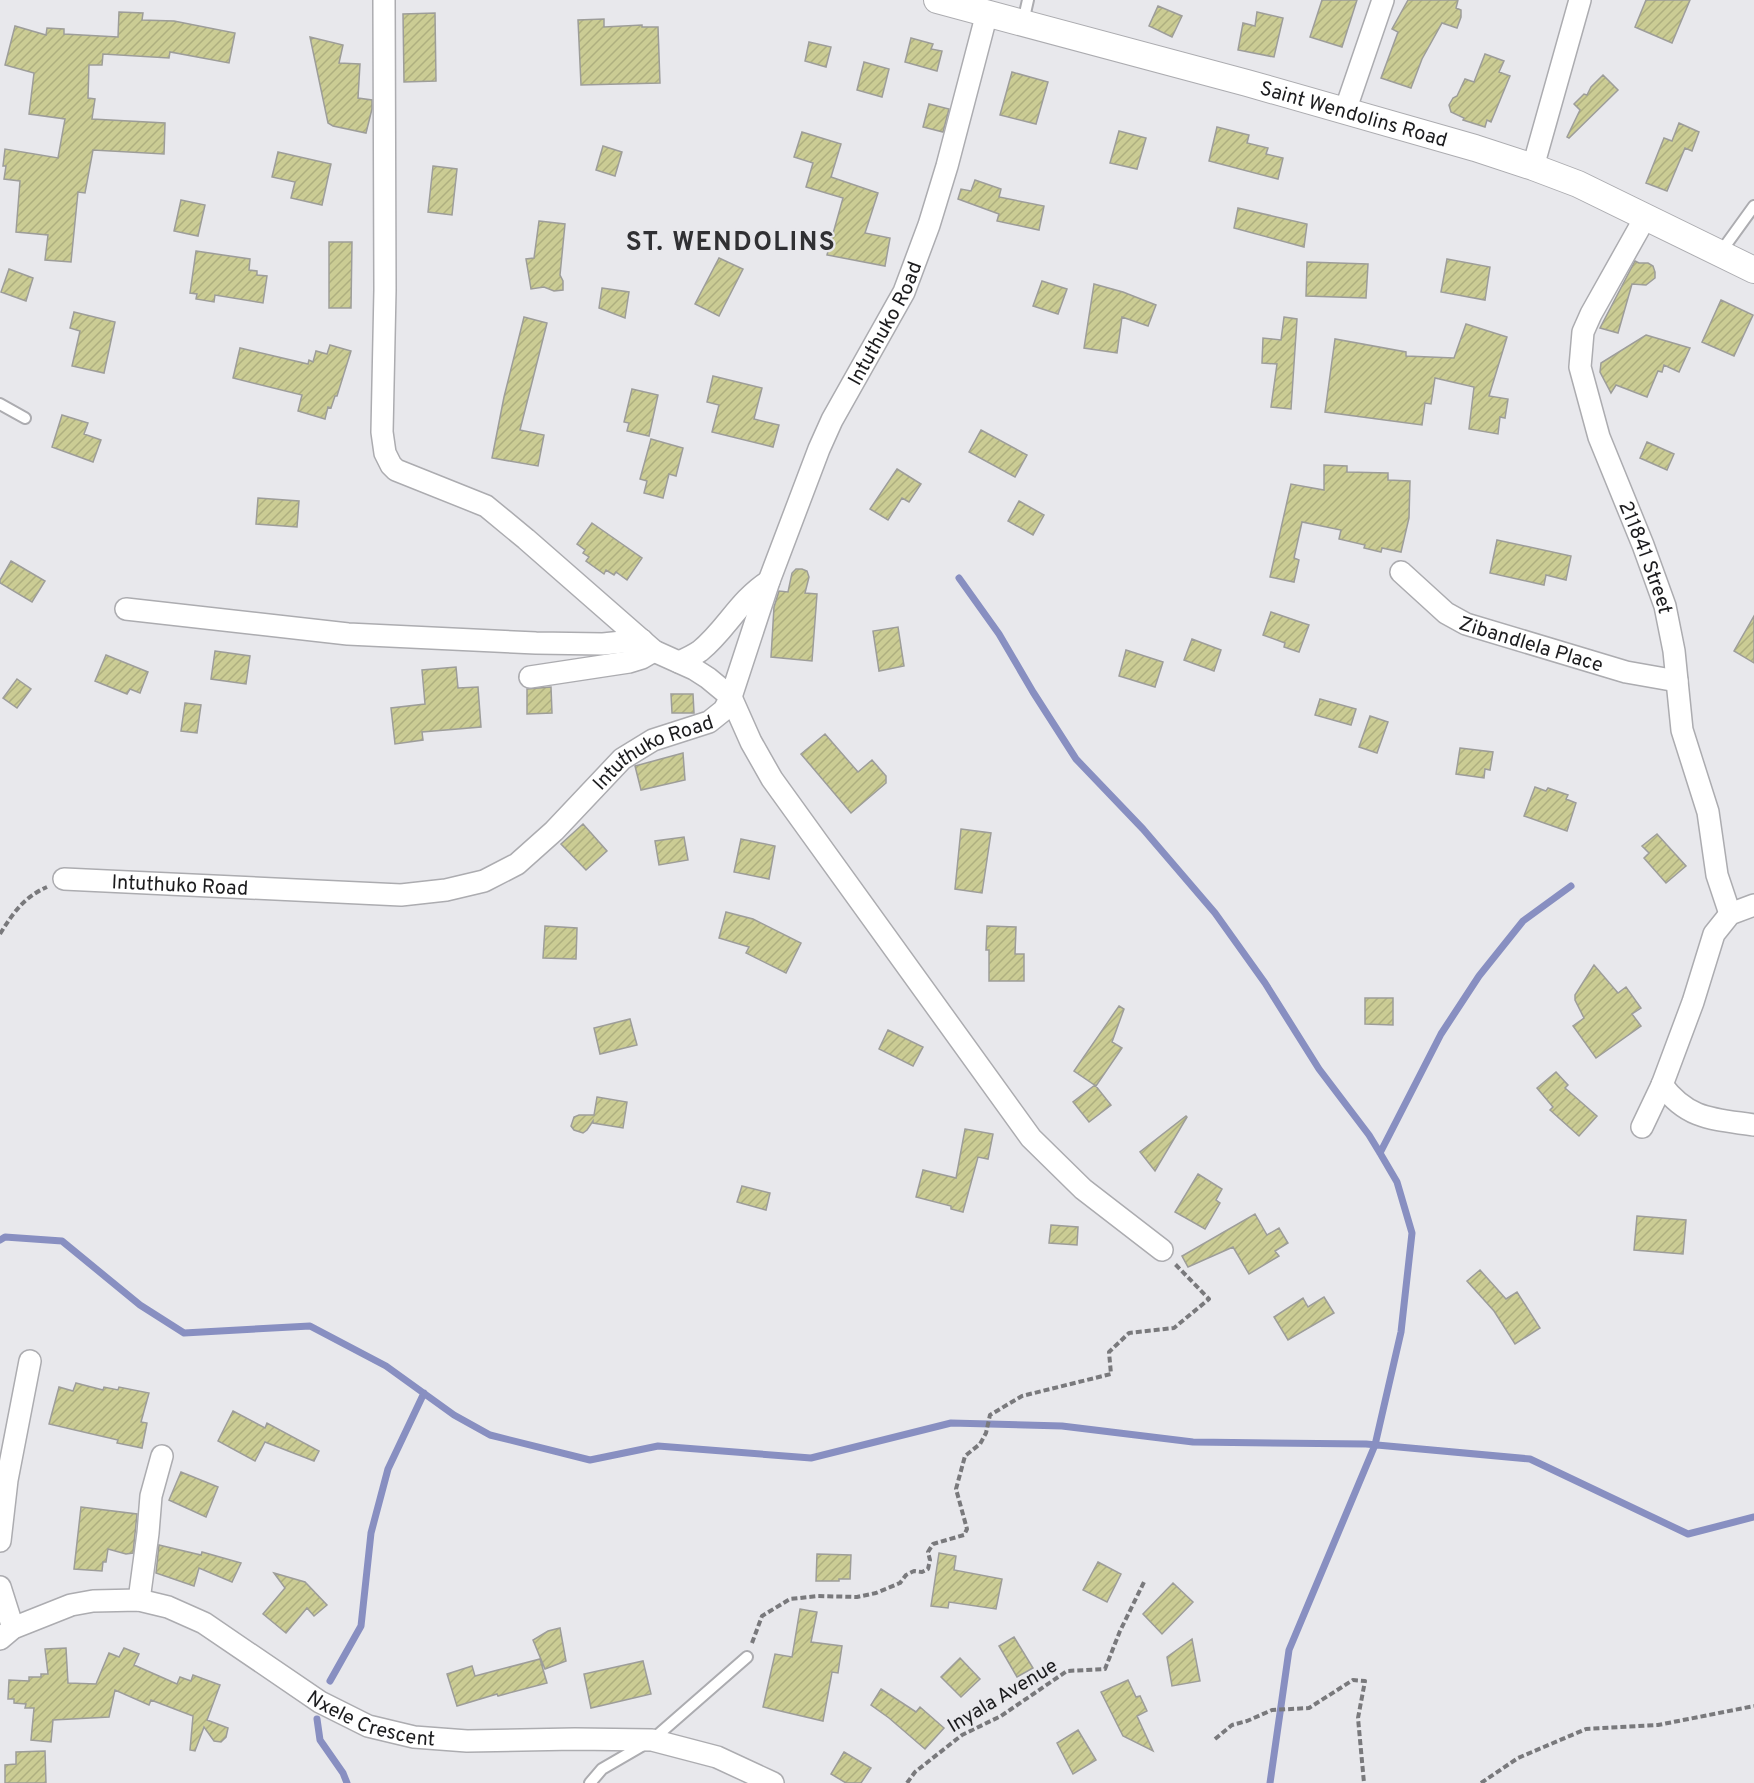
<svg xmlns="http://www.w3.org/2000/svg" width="1754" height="1783" font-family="Overpass,sans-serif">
<defs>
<pattern id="building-hatch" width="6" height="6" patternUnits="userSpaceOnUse" patternTransform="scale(1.5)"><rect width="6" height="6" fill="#cbcc94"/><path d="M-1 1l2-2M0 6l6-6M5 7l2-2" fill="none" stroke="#aeaf7f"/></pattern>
</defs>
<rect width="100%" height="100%" fill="#e8e8ec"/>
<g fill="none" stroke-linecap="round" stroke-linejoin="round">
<path stroke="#888fc1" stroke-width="7" d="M 959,578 L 999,634 L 1033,692 L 1076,759 L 1143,829 L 1215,913 L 1265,983 L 1319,1069 L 1369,1135 L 1380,1153 L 1397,1182 L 1412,1233 L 1401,1332 L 1375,1445 L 1289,1650 L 1270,1783
M 1380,1153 L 1441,1034 L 1479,976 L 1523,921 L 1571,886
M 0,1240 L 5,1237 L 62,1241 L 140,1305 L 184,1333 L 310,1326 L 386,1366 L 454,1415 L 490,1435 L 590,1460 L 658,1446 L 811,1458 L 951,1423 L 1062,1426 L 1193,1442 L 1366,1444 L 1530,1459 L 1688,1534 L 1754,1517
M 330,1681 L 361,1626 L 371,1533 L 388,1469 L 424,1393
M 317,1719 L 320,1740 L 343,1773 L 347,1783"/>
</g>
<path fill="url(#building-hatch)" stroke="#9d9d99" stroke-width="1.5" d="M 1322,0 L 1357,0 L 1342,47 L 1310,37 Z
M 1408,0 L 1458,0 L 1456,8 L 1461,10 L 1461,17 L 1457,28 L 1442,23 L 1422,59 L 1411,88 L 1381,78 L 1398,32 L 1392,29 Z
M 1646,0 L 1690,0 L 1672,43 L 1635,27 Z
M 1158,6 L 1182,16 L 1172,37 L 1149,26 Z
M 119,12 L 143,13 L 142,20 L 174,21 L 235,33 L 229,63 L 170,52 L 169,58 L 103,54 L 102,65 L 89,65 L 88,98 L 95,99 L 92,119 L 165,123 L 164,154 L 93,150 L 85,193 L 78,192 L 71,262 L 45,260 L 48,235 L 16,232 L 20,181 L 4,179 L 6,166 L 3,166 L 5,149 L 58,158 L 65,119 L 29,114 L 34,73 L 5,65 L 15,26 L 46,35 L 47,28 L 64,29 L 64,34 L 118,37 Z
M 1257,12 L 1283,18 L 1274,57 L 1238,50 L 1243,23 L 1255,26 Z
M 435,13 L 436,81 L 404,82 L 403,14 Z
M 604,19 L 604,27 L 642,25 L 642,27 L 658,27 L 660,83 L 581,85 L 578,20 Z
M 310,37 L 343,45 L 339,63 L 360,64 L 358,98 L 372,100 L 372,109 L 366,133 L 333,126 L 328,123 Z
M 911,38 L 933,44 L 931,49 L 942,51 L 937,71 L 905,62 Z
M 809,42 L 831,47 L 826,67 L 805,61 Z
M 1485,54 L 1504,61 L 1499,72 L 1510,76 L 1491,122 L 1487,120 L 1485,127 L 1463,120 L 1464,118 L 1451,112 L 1449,105 L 1453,98 L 1457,96 L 1465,79 L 1474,82 Z
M 864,62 L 889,69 L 882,97 L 857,90 Z
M 1012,72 L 1048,82 L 1036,124 L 1000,115 Z
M 1603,75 L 1618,90 L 1569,138 L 1567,137 L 1580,110 L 1574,104 L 1584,94 L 1587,95 L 1591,87 Z
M 929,104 L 949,109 L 943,132 L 923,127 Z
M 1679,123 L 1699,132 L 1692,151 L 1685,148 L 1667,191 L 1646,183 L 1664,138 L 1672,141 Z
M 1217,127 L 1249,135 L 1247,143 L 1268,148 L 1266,154 L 1283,158 L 1278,179 L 1209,161 Z
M 1119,131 L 1146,138 L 1137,169 L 1110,163 Z
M 802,132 L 841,144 L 831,177 L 878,193 L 865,233 L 890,238 L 885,266 L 827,255 L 843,198 L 806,187 L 813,163 L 794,157 Z
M 603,146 L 622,152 L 615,176 L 596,170 Z
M 278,152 L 331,164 L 322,205 L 291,198 L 295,182 L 272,177 Z
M 433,166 L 457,169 L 452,215 L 428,212 Z
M 975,180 L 1001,189 L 999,197 L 1044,206 L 1039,230 L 997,221 L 999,214 L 958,199 L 961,189 L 971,191 Z
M 181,200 L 205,205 L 198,236 L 174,231 Z
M 1238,208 L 1307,224 L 1304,247 L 1234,228 Z
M 539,221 L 565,224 L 560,275 L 563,281 L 563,290 L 554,291 L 544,287 L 531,289 L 526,259 L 534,258 Z
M 329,242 L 352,242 L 351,308 L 329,308 Z
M 196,251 L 250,259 L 249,270 L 257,271 L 257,275 L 267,276 L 263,303 L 215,295 L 214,302 L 196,299 L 197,294 L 190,293 Z
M 719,258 L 743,269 L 719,316 L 695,304 Z
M 1447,259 L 1490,267 L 1485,300 L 1441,292 Z
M 1635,261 L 1639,263 L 1648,263 L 1653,266 L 1655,272 L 1655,278 L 1646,285 L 1632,284 L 1618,333 L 1600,328 Z
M 1307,262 L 1368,264 L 1366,298 L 1306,296 Z
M 9,269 L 33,278 L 26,301 L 1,292 Z
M 1042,281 L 1067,289 L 1058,314 L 1033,306 Z
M 1094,284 L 1123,292 L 1156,305 L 1148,326 L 1122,317 L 1117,353 L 1084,348 Z
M 602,288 L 629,292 L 625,318 L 599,308 Z
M 1721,300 L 1753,315 L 1734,356 L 1702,342 Z
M 74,312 L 115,322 L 104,373 L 72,366 L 80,331 L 70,328 Z
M 524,317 L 547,323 L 520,430 L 544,435 L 538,466 L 492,458 L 504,397 Z
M 1284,317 L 1297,319 L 1291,409 L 1271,407 L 1277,364 L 1262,363 L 1263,338 L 1281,340 Z
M 1466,324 L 1507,337 L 1489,396 L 1508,399 L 1505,418 L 1500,417 L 1498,434 L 1469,429 L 1474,387 L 1435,378 L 1431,404 L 1425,403 L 1422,425 L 1325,412 L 1335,339 L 1406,352 L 1406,356 L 1454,358 Z
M 1646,335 L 1690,348 L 1679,372 L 1664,365 L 1662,372 L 1658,371 L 1647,397 L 1616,385 L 1611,393 L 1600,372 L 1601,363 Z
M 330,345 L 351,351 L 337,396 L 335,396 L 331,408 L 328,407 L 325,419 L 298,411 L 302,395 L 233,378 L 240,348 L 308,364 L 309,360 L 313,362 L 316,351 L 327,354 Z
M 713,376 L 762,388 L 754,419 L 779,425 L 773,447 L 712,432 L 719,405 L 707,402 Z
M 632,389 L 658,395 L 649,436 L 627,431 L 629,423 L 624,422 Z
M 62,415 L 88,423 L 84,434 L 101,440 L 93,462 L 52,447 Z
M 981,430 L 1027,455 L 1015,477 L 969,452 Z
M 651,439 L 683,448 L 676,476 L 669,474 L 663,498 L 644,493 L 647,481 L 640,479 Z
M 1647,442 L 1674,454 L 1667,470 L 1640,458 Z
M 1324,465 L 1347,466 L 1347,472 L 1388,473 L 1388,480 L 1410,481 L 1409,518 L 1401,552 L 1382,548 L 1381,552 L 1364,548 L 1365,545 L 1339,539 L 1341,530 L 1302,522 L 1294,558 L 1299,560 L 1294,582 L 1270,577 L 1291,484 L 1324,490 Z
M 897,469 L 921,484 L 909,502 L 902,498 L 888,520 L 870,509 Z
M 258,498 L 299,501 L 297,527 L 256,524 Z
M 1019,501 L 1044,515 L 1033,535 L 1008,521 Z
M 592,523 L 642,558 L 627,580 L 616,572 L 614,575 L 606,570 L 604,574 L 586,561 L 589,557 L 583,553 L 585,550 L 577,544 Z
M 1497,540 L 1571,556 L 1566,580 L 1546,575 L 1544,585 L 1490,573 Z
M 11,561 L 45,581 L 32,602 L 0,583 L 0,580 Z
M 796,569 L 802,569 L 807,571 L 809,577 L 805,593 L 817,594 L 812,661 L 771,657 L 774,607 L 779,591 L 788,592 L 792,573 Z
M 1271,612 L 1309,625 L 1299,652 L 1284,647 L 1285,643 L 1263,635 Z
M 1754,616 L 1754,663 L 1734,651 Z
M 898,627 L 904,666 L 879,671 L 873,631 Z
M 1192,639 L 1221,650 L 1214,671 L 1184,660 Z
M 1126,650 L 1163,662 L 1155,687 L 1119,676 Z
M 215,651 L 250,656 L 246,684 L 211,679 Z
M 106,655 L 148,672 L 140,693 L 130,689 L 127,694 L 95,681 Z
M 456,667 L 458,688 L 478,687 L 481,727 L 422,732 L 423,740 L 395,744 L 391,708 L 425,704 L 422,670 Z
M 17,679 L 31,689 L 17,708 L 3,698 Z
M 551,687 L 552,713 L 527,714 L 527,689 Z
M 671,694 L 693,694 L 694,713 L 672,713 Z
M 1320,699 L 1356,709 L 1351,725 L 1315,715 Z
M 185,703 L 201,705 L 197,733 L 181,731 Z
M 1370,716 L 1388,722 L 1377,753 L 1359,747 Z
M 825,734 L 858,772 L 872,760 L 886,776 L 886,783 L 851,813 L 801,754 Z
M 1460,748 L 1493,752 L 1490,770 L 1485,769 L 1484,778 L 1456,774 Z
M 683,753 L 685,780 L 641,790 L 635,766 Z
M 1535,787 L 1546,791 L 1548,788 L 1568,795 L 1566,799 L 1576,803 L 1567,831 L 1524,816 Z
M 583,824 L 607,851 L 586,870 L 561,844 Z
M 961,829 L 991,833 L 982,893 L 955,889 Z
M 1657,834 L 1686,866 L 1666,883 L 1644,858 L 1649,853 L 1642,846 Z
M 684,837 L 688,860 L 659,865 L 655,841 Z
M 741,839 L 775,846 L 769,879 L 734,872 Z
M 726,912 L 753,919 L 801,943 L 786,973 L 746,953 L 749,947 L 719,938 Z
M 545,926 L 577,928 L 576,959 L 543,958 Z
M 987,926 L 1016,927 L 1015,954 L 1024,954 L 1024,981 L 989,981 L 989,950 L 986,950 Z
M 1594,965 L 1618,993 L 1626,987 L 1641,1008 L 1632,1014 L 1641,1026 L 1596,1058 L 1573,1026 L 1584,1018 L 1575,1000 L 1575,995 Z
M 1365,998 L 1393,998 L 1393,1025 L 1365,1024 Z
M 1119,1006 L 1124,1009 L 1112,1042 L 1122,1048 L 1096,1086 L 1074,1071 Z
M 630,1019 L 637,1045 L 600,1054 L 594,1028 Z
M 888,1030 L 923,1047 L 913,1066 L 879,1049 Z
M 1556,1072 L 1568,1085 L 1565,1088 L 1597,1116 L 1579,1136 L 1550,1110 L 1553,1107 L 1537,1088 Z
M 1095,1085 L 1111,1105 L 1089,1122 L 1073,1102 Z
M 597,1097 L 627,1102 L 623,1128 L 593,1123 L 593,1121 L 587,1130 L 583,1133 L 574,1130 L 571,1126 L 574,1117 L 579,1115 L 594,1115 Z
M 1186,1116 L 1187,1117 L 1155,1171 L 1140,1152 Z
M 965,1129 L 993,1134 L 988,1159 L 978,1157 L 963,1212 L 951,1209 L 951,1206 L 916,1197 L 923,1170 L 956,1178 Z
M 1198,1174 L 1222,1189 L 1216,1200 L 1220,1203 L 1205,1229 L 1175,1212 Z
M 742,1186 L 770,1193 L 766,1210 L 737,1202 Z
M 1255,1214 L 1267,1235 L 1279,1228 L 1288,1243 L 1275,1251 L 1279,1256 L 1249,1274 L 1233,1247 L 1188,1267 L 1182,1256 Z
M 1637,1216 L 1686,1220 L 1683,1254 L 1634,1250 Z
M 1051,1225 L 1078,1227 L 1077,1245 L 1049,1243 Z
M 1480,1270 L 1506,1299 L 1517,1292 L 1540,1328 L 1515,1344 L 1494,1311 L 1467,1281 Z
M 1324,1297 L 1334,1313 L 1288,1340 L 1274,1317 L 1303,1298 L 1308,1307 Z
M 76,1383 L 103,1390 L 104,1387 L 118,1390 L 119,1387 L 149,1393 L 141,1422 L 147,1423 L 142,1448 L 117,1443 L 118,1440 L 49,1424 L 59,1387 L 73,1391 Z
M 233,1411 L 265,1428 L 267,1423 L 319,1451 L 314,1461 L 265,1442 L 255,1461 L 218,1441 Z
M 181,1472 L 218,1487 L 206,1517 L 169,1500 Z
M 81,1507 L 137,1514 L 133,1553 L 126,1554 L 108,1549 L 106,1562 L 103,1562 L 102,1571 L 74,1569 Z
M 159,1545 L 201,1555 L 202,1552 L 241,1563 L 232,1582 L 199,1568 L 194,1586 L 156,1573 Z
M 939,1553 L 956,1556 L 954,1570 L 1002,1579 L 996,1609 L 949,1602 L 948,1608 L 931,1606 Z
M 817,1554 L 851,1555 L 850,1579 L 839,1579 L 839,1581 L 816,1581 Z
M 1098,1562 L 1121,1574 L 1107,1602 L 1083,1590 Z
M 274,1573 L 305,1582 L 327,1605 L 314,1616 L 307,1608 L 286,1633 L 263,1614 L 285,1588 Z
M 1173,1583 L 1193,1602 L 1162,1634 L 1143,1614 Z
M 800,1609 L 817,1612 L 811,1642 L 842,1646 L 838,1673 L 832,1672 L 823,1721 L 763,1707 L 775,1654 L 792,1657 Z
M 560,1628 L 566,1661 L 545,1669 L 533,1640 L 548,1631 Z
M 1014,1637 L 1033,1668 L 1017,1677 L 999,1646 Z
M 1192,1639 L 1200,1681 L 1172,1686 L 1167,1657 Z
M 66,1648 L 68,1683 L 96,1684 L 109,1653 L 119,1657 L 124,1648 L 139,1654 L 134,1665 L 177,1684 L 180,1677 L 191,1681 L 193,1675 L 220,1685 L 207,1720 L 228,1728 L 226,1737 L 221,1742 L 214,1741 L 204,1727 L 195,1751 L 190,1750 L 193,1716 L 151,1700 L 149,1705 L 115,1690 L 109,1717 L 53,1720 L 51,1742 L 31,1740 L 34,1708 L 25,1708 L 26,1704 L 14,1703 L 14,1699 L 8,1699 L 9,1680 L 29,1681 L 29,1677 L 41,1677 L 41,1674 L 48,1674 L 45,1649 Z
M 960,1658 L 980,1679 L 961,1697 L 941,1677 Z
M 540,1659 L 547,1683 L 498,1696 L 497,1694 L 457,1706 L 447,1674 L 472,1666 L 475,1676 Z
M 643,1661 L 651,1694 L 591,1708 L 584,1674 Z
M 1128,1680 L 1136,1697 L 1140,1696 L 1147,1711 L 1137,1716 L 1153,1751 L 1123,1736 L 1101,1692 Z
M 881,1689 L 916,1712 L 920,1707 L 944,1728 L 925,1749 L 889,1718 L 871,1705 Z
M 1078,1730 L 1096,1760 L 1073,1774 L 1057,1743 Z
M 45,1751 L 46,1783 L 5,1783 L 5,1765 L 16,1764 L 16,1752 Z
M 844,1752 L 871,1768 L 861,1783 L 846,1783 L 831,1774 Z"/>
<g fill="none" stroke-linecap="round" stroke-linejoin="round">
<g stroke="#acacb0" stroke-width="14">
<path id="service" d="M 1023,22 L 1028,0
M 1720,253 L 1754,206
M 0,404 L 25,418
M 590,1783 L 602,1769 L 652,1740 L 747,1657"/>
</g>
<g stroke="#acacb0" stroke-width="24">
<g id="minor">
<path d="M 384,0 L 385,290 L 382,432 L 385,453 L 391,465 L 396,470 L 486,506 L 526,539 L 654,651 L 694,669 L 708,678 L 731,697 L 751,742 L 772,779 L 1031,1138 L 1083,1189 L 1162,1250"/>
<path d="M 1345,111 L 1383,0"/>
<path d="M 1533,167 L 1580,0"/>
<path id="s1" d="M 1646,216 L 1591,314 L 1583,332 L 1580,367 L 1599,437 L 1643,545 L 1665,606 L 1674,651 L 1682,730 L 1708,812 L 1717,875 L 1730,914"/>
<path id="s2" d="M 1401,572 L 1446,613 L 1466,624 L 1626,672 L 1677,681"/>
<path d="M 126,609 L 348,634 L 536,643 L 603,644 L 642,640"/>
<path d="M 679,662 C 686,659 694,655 700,651 C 727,629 738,601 769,581"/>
<path d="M 530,677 L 629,662 L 642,658 L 654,651"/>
<path id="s3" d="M 64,879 L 401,895 L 446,890 L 484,881 L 517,864 L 554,831 L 622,759 L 653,740 L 709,722 L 724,710 L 731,697 L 769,581 L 819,449 L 832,420 L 904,292 L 929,225 L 947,166 L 987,13"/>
<path d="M 1662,1085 C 1688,1120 1714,1119 1754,1125"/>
<path d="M 1642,1127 L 1662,1085 L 1693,1002 L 1714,934 L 1730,914 L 1754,905"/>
<path d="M 0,1541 L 7,1480 L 30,1361"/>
<path d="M 0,1587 L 13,1628"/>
<path d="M 139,1600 L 148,1533 L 151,1496 L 162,1456"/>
<path id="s4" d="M 0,1639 L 13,1628 L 71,1605 L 93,1601 L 139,1600 L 168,1607 L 204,1623 L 320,1702 L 368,1726 L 414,1737 L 467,1741 L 575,1739 L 652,1740 L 717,1757 L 773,1783"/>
</g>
</g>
<g stroke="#acacb0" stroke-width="28">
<g id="tertiary">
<path id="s5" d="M 937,0 L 1247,83 L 1475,148 L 1533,167 L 1578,184 L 1754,270"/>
</g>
</g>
<path stroke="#79797c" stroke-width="4" stroke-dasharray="6 3" stroke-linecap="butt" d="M 0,934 C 13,913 24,897 47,887
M 752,1643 L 762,1616 L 790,1599 L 818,1596 L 857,1597 L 876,1593 L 900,1583 L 906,1575 L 914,1571 L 922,1572 L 928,1569 L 930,1560 L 928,1552 L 933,1544 L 964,1535 L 967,1529 L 956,1489 L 965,1456 L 980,1444 L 986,1433 L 990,1415 L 1022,1396 L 1111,1374 L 1109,1352 L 1129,1333 L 1174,1328 L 1209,1299 L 1175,1264
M 1215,1739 L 1232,1725 L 1247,1721 L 1272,1710 L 1309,1708 L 1353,1680 L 1365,1681 L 1358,1718 L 1364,1783
M 907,1783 L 915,1772 L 962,1735 L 1001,1716 L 1067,1671 L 1105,1669 L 1120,1631 L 1144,1582
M 1481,1783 L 1518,1758 L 1586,1729 L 1658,1725 L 1754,1706"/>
<use href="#service" stroke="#fff" stroke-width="10"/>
<use href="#minor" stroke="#fff" stroke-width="21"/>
<use href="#tertiary" stroke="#fff" stroke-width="26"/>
</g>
<g text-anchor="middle" stroke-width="4.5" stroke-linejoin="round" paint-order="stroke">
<g font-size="20" fill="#1c1c1e" stroke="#e8e8ec">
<text dy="7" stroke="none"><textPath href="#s5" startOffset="432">Saint Wendolins Road</textPath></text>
<text dy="7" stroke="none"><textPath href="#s3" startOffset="1142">Intuthuko Road</textPath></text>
<text dy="7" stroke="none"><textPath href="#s1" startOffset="369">211841 Street</textPath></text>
<text dy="7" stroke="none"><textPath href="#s2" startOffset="152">Zibandlela Place</textPath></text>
<text dy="7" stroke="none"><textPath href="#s3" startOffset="638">Intuthuko Road</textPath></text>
<text dy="7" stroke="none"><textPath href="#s3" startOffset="116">Intuthuko Road</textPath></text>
<text transform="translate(1002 1695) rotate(-31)" y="7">Inyala Avenue</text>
<text dy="7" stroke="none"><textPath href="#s4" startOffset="412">Nxele Crescent</textPath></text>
</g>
<g font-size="26" font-weight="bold" letter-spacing="1.5" fill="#303033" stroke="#e8e8ec">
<text x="731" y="250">ST. WENDOLINS</text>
</g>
</g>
</svg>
